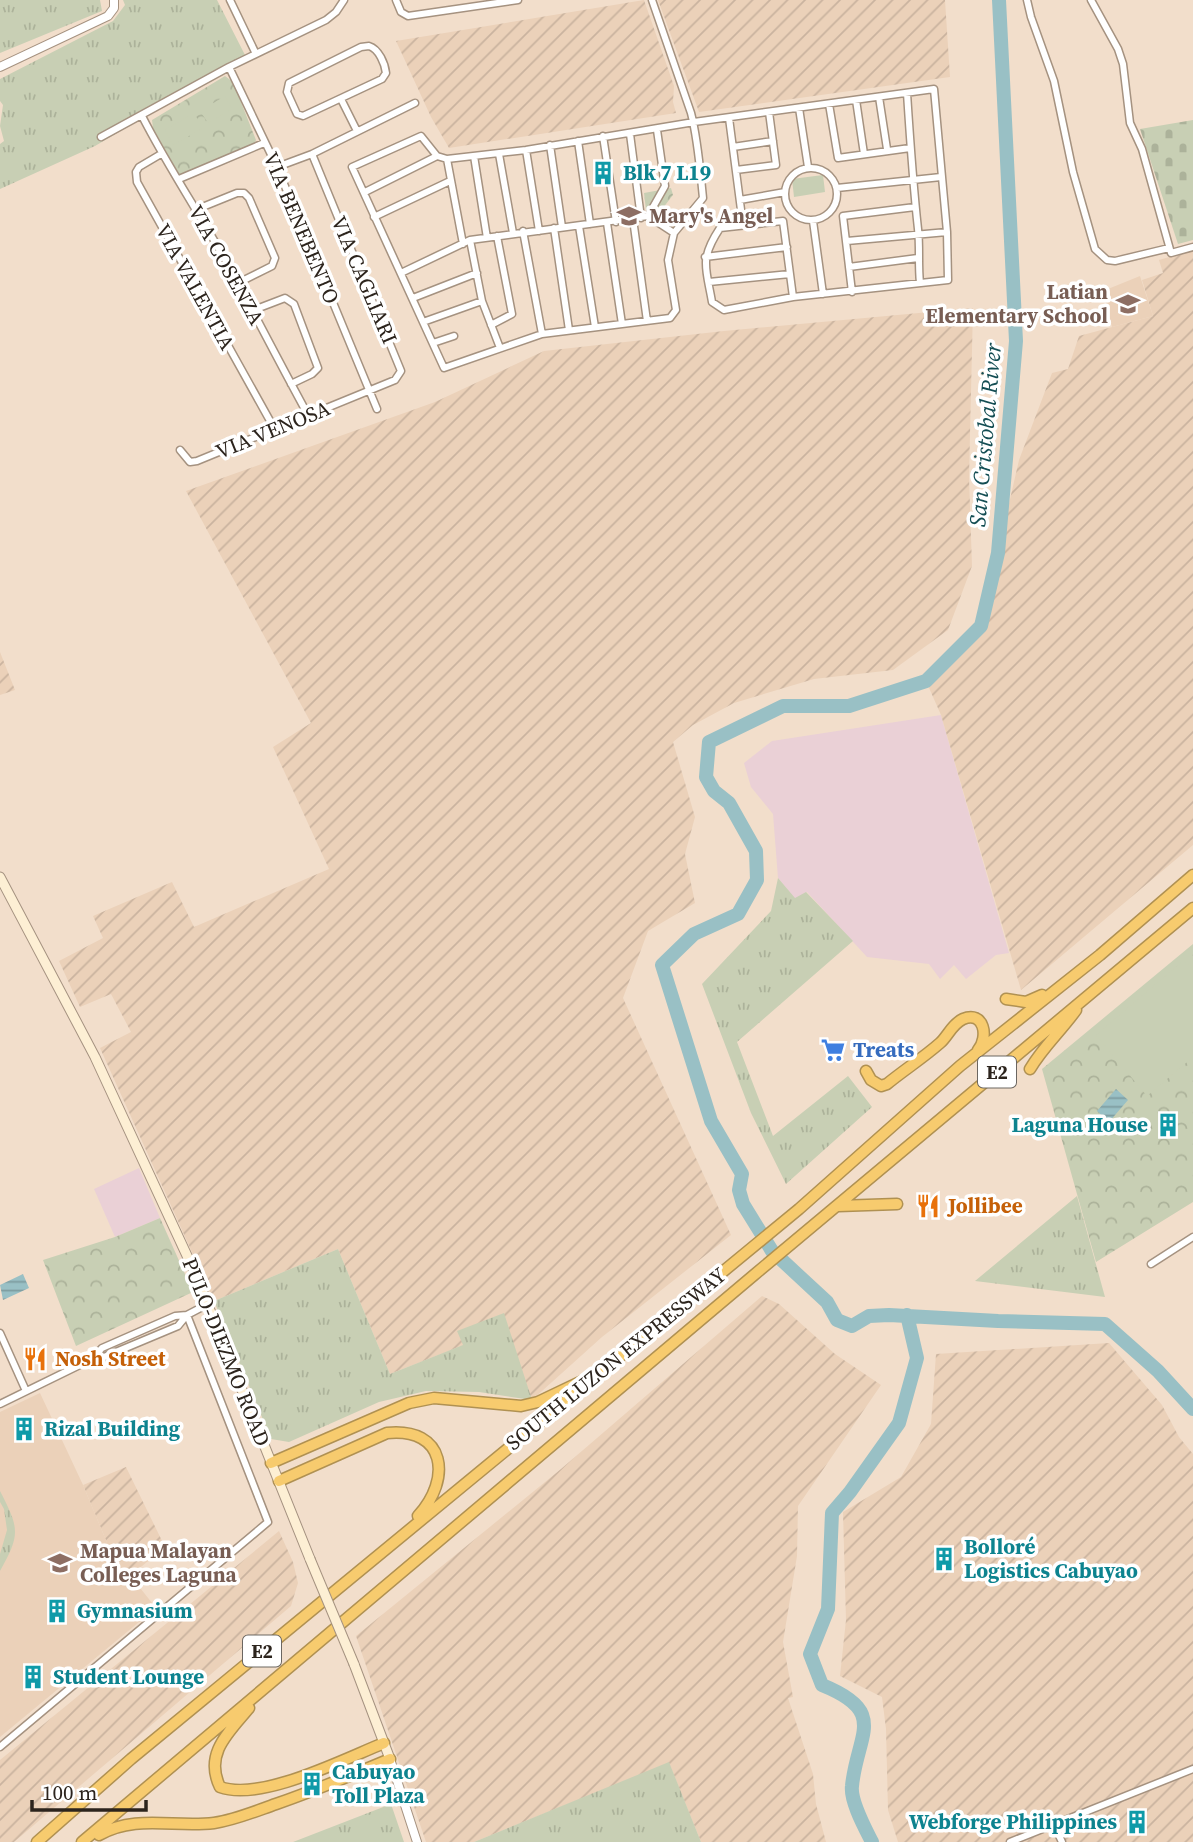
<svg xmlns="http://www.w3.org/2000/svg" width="1193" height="1842" font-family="'Source Serif 4',serif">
<defs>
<pattern id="industrial-furrows" width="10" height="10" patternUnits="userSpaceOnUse" patternTransform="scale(1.75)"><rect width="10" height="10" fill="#ebd1b9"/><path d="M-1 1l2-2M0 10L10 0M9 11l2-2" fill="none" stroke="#cab39f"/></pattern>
<pattern id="grass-tufts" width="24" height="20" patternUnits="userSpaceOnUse" patternTransform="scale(1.75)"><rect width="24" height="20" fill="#c8cfb4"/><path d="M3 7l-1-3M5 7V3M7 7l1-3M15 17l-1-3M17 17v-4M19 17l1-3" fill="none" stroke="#acb29a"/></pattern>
<pattern id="forest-crowns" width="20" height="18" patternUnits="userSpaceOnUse" patternTransform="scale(1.75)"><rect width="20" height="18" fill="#c8cfb4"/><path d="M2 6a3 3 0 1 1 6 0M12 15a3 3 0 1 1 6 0" fill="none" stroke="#acb29a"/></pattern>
<pattern id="cemetery-stones" width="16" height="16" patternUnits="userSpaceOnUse" patternTransform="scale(1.75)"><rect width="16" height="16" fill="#c8cfb4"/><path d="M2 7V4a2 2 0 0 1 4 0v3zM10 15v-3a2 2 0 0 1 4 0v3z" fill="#acb29a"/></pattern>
<pattern id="water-rules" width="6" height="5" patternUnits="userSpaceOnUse" patternTransform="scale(1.75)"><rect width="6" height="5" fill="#99c0c5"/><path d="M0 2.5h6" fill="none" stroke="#7d9c9f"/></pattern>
</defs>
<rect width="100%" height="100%" fill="#f2decb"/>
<path fill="#ead0d6" d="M 941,715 L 1009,953 L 996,955 L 966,979 L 954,965 L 940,979 L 929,964 L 867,957 L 807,892 L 795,899 L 778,878 L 773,814 L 751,787 L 744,763 L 772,741 Z
M 139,1168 L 160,1218 L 115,1237 L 94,1189 Z"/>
<path fill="url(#industrial-furrows)" d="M 644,0 L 674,86 L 673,102 L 676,113 L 449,148 L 431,117 L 396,41 Z
M 658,0 L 945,0 L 950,77 L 699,112 Z
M 1193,250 L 1193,845 L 1021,990 L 941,715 L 926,681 L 981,626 L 1019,460 L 1052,373 L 1068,369 L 1079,336 L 1153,316 L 1142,280 L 1163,273 L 1159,260 Z
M 973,308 L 969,477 L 972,566 L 948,630 L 893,670 L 814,679 L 734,703 L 693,725 L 673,742 L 695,817 L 685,854 L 695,903 L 648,931 L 623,998 L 731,1235 L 602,1337 L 532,1400 L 458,1331 L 464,1345 L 390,1374 L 338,1249 L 214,1301 L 100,1048 L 131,1032 L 111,994 L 80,1007 L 59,961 L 103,938 L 93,916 L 172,882 L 194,927 L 329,869 L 273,747 L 311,723 L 186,491 L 435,402 L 544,351 L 724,331 Z
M 0,652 L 15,690 L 0,695 Z
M 762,1296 L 779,1304 L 835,1354 L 881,1385 L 798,1506 L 797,1556 L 783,1642 L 793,1697 L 788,1698 L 813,1774 L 816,1804 L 826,1842 L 701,1842 L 669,1763 L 474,1842 L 426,1842 L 356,1636 L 561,1469 Z
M 1109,1343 L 1162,1405 L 1179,1437 L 1193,1454 L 1193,1842 L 898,1842 L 888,1810 L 886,1729 L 882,1697 L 840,1676 L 846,1620 L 843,1512 L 901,1477 L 931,1424 L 936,1354 Z
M 126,1467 L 165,1547 L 130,1576 L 110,1550 L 83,1485 Z
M 279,1531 L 293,1562 L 298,1583 L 291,1606 L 14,1842 L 0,1842 L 0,1760 Z"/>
<path fill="#ebd1b9" d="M 1140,276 L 1153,316 L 1112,327 L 1103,291 Z
M 40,1393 L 83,1485 L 110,1550 L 156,1608 L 0,1737 L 0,1412 Z"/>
<path fill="url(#grass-tufts)" d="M 0,0 L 100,0 L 102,11 L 0,53 Z
M 123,0 L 217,0 L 246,57 L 95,146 L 0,189 L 0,144 L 4,141 L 0,126 L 3,105 L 0,101 L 0,79 L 113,21 L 125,5 Z
M 778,878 L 795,898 L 806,892 L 853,941 L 737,1042 L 773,1136 L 848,1076 L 872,1107 L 786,1184 L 751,1113 L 702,984 L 771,911 Z
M 1077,1196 L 1105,1297 L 975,1281 Z
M 338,1249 L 390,1374 L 463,1345 L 457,1331 L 504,1313 L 532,1400 L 479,1392 L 426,1391 L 379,1402 L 289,1442 L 271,1439 L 214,1301 Z
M 0,1491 C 19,1528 21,1534 0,1571 L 0,1554 L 7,1530 L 4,1509 L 0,1502 Z
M 669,1762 L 701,1842 L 474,1842 Z
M 391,1804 L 404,1842 L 293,1842 Z"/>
<path fill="url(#forest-crowns)" d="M 225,76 L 233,82 L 256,140 L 254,144 L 180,176 L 153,128 L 152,120 Z
M 671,188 L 673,195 L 656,217 L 647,219 L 644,193 Z
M 1193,944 L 1193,1202 L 1096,1262 L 1042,1069 Z
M 160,1218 L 193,1292 L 76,1346 L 43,1260 L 115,1237 Z"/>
<path fill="url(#cemetery-stones)" d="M 1193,120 L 1193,240 L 1178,244 L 1140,129 Z"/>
<path fill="#c8cfb4" d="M 225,96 L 232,109 L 208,123 L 200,111 Z
M 194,113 L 203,128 L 173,145 L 165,130 Z
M 823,175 L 825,192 L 794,197 L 792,179 Z
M 1184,960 L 1193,970 L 1193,1057 L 1147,1096 L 1096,1035 Z"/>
<path fill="url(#water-rules)" d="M 1116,1089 L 1128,1100 L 1109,1122 L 1097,1111 Z
M 23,1274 L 29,1288 L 3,1300 L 0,1285 Z"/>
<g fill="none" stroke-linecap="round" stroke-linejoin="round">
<path stroke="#99c0c5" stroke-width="14" d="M 999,0 L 1016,341 L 998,553 L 981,626 L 926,681 L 849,706 L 783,706 L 709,742 L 706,777 L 714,791 L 729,803 L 756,851 L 757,880 L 738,914 L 694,934 L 662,965 L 711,1121 L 742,1174 L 739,1190 L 743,1204 L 772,1251 L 827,1302 L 837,1320 L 852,1326 L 869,1316 L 889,1315 L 998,1321 L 1105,1324 L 1158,1371 L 1193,1409
M 872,1842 C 865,1828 850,1801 852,1786 C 857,1734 889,1712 822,1685 L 810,1654 L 828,1609 L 832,1513 L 850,1492 L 899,1423 L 917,1358 L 907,1315"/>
<g stroke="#a59280" stroke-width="9">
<path id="minor" d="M 230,0 L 256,54
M 396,0 L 401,12 L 408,16 L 518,0
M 652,0 L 691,113 C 698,140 700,169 703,198 L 674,233 L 668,260 L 676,310 L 670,318 L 542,334 L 444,368 L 352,167 L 421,136 L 437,156 L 447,159 L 526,150 L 694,122 L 934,89 L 947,232 L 948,280 L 793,297 L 724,310 L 712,302 C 706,267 699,260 720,228 L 783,221 L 793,297
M 1027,0 L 1031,17 L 1054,81 L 1073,172 L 1095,249 L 1107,260 L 1115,261 L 1169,248
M 1091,0 L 1118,49 L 1123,64 L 1130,123 L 1142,149 L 1171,253 L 1193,247
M 369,46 C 379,49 385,64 386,73 L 382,79 L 303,116 L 297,114 L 287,92 L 289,83 L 361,47 Z
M 229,67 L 277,167 L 377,409
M 907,93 C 910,139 913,184 918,229 C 920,247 918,265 920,283
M 879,97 L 887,149
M 341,99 L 357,131
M 856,100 L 864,154
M 829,104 L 838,158 L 910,148
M 799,108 L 808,167
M 142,116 C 171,173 208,226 238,283 C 261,327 284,371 308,415
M 729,118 L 743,225
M 630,134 L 641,218
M 603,136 L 616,222
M 101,137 L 229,67 L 326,20 L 336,12 L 344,0
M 578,141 L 590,224
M 550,145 L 562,227
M 733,147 L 773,141
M 526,150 L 539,231
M 161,154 L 139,167 L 136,172 L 137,182 L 274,428
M 499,154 L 513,233
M 474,156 L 487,238
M 447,159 L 463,244
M 277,167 L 312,154 L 415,103
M785 194a26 26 0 1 1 52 0a26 26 0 1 1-52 0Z
M 736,170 L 776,165 L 769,112
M 179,179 L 264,143
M 837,188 L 941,177
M 365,192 L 437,156
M 740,200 L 785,192
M 195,210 L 237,193 L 244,193 L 249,198 L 275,258 L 272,266 L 238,283
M 648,216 L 665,186 L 657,130
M 374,217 L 450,181
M 633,219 L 647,321
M 813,221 L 823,294
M 607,223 L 622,324
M 579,226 L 595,327
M 554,228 L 569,330
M 523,231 L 542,334
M 470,240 L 482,301 L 500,348
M 847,241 L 947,232
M 705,257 L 787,247
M 849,267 L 918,258
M 401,273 L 470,240 L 648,216 L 674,233
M 709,282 L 790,274
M 852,292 L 843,216 L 915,207
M 413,298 L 477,273
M 251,311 L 285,298 L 294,304 L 318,368 L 312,374 L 291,384
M 423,322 L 482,301
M 491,325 L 512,314 L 497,236
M 433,343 L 454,336
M 180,450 L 190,462 L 197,461 L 395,380 L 401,371 L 312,154
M 1151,1264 L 1193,1237
M 0,1333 L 26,1391
M 92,1359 L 104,1357 L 178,1326 L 187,1315
M 0,1404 L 92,1359 L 102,1348 L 175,1316 L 187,1315 L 208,1304
M 0,1747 L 268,1522 L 187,1315
M 1054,1825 L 1062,1842
M 1010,1842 L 1193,1769"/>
</g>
<g stroke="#a59280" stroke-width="10">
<path id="tertiary" d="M 0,67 L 108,16 L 114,8 L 114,0
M 390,1759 L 417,1842"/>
</g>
<g stroke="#a59280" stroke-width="11">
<path id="secondary" d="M 0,877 L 95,1057 L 195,1273 L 310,1559
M 354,1664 L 390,1759"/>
</g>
<g stroke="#b09152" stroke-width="13">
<path id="motorway" d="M 1006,999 L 1026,1002 L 1042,995
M 1030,1069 C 1043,1047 1061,1031 1076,1010
M 866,1071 L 871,1080 L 881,1086 L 887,1084 C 904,1070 923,1058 940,1043 C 948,1036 952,1024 963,1019 C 984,1010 989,1037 978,1050
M 838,1206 L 897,1204
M 271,1463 L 409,1403 L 434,1398 L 521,1406 L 538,1402 L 582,1381
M 279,1481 L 387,1433 C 446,1427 452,1479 418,1516
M 249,1708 C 228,1733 204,1754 220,1787 C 261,1802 344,1759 384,1743
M 99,1835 C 136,1814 174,1828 214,1823 C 235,1820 256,1811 276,1804 C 314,1791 352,1775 390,1759
M 37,1842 L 131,1759 L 799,1209 L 960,1066 L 1100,955 L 1193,875
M 82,1842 L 754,1275 L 1193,908"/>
</g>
<use href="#minor" stroke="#fff" stroke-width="6"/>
<use href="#tertiary" stroke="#fff" stroke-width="8"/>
<use href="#secondary" stroke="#fdefd4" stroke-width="9"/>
<use href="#motorway" stroke="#f7cb6e" stroke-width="10"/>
<g stroke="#a59280" stroke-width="11" stroke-linecap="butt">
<path id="secondary-bridge" d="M 310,1559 L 354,1664"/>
</g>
<use href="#secondary-bridge" stroke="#fdefd4" stroke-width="9"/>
</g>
<defs>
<g id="building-bare" transform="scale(1.89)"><path d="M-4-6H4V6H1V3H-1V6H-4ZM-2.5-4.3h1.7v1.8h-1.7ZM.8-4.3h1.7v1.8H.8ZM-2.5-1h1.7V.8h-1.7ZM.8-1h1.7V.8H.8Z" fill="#0f9aa8" stroke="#fff" stroke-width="2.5" paint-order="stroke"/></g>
<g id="school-bare" transform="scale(1.89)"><path d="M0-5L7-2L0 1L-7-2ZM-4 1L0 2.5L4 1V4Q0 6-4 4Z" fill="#8d6e63" stroke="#fff" stroke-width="2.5" paint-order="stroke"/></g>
<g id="supermarket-bare" transform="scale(1.89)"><path d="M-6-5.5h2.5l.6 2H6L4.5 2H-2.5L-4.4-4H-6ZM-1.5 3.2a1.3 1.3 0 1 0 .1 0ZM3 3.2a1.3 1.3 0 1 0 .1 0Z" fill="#3f7fe0" stroke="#fff" stroke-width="2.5" paint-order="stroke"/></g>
<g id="restaurant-bare" transform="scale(1.89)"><path d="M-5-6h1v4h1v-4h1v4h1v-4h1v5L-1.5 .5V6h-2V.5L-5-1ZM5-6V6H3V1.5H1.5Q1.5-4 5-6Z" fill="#e8710a" stroke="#fff" stroke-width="2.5" paint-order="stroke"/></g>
<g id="university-bare" transform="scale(1.89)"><path d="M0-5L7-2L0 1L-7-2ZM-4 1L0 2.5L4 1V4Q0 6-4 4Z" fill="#8d6e63" stroke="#fff" stroke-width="2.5" paint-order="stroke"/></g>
</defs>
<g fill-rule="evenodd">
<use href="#building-bare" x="603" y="173"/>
<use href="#school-bare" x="629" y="216"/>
<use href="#school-bare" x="1128" y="304"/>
<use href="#supermarket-bare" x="833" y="1050"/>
<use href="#building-bare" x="1168" y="1125"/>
<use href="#restaurant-bare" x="928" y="1206"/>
<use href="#restaurant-bare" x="35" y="1359"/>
<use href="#building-bare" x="24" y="1429"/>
<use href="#building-bare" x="944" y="1559"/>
<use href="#university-bare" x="60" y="1563"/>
<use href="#building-bare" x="57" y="1611"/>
<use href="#building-bare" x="33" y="1677"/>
<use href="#building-bare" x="312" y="1784"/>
<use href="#building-bare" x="1137" y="1822"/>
</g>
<g text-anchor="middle" stroke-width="7" stroke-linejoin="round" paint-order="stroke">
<g fill="#fff" stroke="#6b6661" stroke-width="2">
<rect x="978" y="1056.5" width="38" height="31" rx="5"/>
<rect x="243" y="1635.5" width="38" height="31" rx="5"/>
</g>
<g font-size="19" font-weight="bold" fill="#2c241d">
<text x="997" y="1079">E2</text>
<text x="262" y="1658">E2</text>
</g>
<g font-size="21" font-weight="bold" fill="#0d838f" stroke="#fff" text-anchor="start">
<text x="623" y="180">Blk 7 L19</text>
<text x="1148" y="1132" text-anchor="end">Laguna House</text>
<text x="44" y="1436">Rizal Building</text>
<text x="964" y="1554">Bolloré<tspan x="964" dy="24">Logistics Cabuyao</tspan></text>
<text x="77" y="1618">Gymnasium</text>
<text x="53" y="1684">Student Lounge</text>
<text x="332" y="1779">Cabuyao<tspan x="332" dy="24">Toll Plaza</tspan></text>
<text x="1117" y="1829" text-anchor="end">Webforge Philippines</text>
</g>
<g font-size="21" font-weight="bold" fill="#785e54" stroke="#fff" text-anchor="start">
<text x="649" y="223">Mary's Angel</text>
<text x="1108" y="299" text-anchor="end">Latian<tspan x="1108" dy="24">Elementary School</tspan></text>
<text x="80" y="1558">Mapua Malayan<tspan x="80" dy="24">Colleges Laguna</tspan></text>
</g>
<g font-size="21" fill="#2c241d" stroke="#fff">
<text transform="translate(301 228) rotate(67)" y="7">VIA BENEBENTO</text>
<text transform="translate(226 265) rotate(61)" y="7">VIA COSENZA</text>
<text transform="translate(364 280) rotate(67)" y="7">VIA CAGLIARI</text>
<text transform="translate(195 287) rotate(61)" y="7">VIA VALENTIA</text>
<text transform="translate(273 430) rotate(-22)" y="7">VIA VENOSA</text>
<text transform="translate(226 1352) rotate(68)" y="7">PULO-DIEZMO ROAD</text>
<text transform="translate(616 1359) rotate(-39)" y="7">SOUTH LUZON EXPRESSWAY</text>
</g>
<g font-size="21" font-weight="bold" fill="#366cbe" stroke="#fff" text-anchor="start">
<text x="853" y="1057">Treats</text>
</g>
<g font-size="21" font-weight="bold" fill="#c56008" stroke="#fff" text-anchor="start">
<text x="948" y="1213">Jollibee</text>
<text x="55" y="1366">Nosh Street</text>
</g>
<g font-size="23" font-style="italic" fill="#134d53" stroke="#fff">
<text transform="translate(985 435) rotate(-85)" y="8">San Cristobal River</text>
</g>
</g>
<path d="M32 1800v10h114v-10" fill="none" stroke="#2c241d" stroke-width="3.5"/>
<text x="42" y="1800" font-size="21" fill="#2c241d" stroke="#ffffff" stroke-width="5" paint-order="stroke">100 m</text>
</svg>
